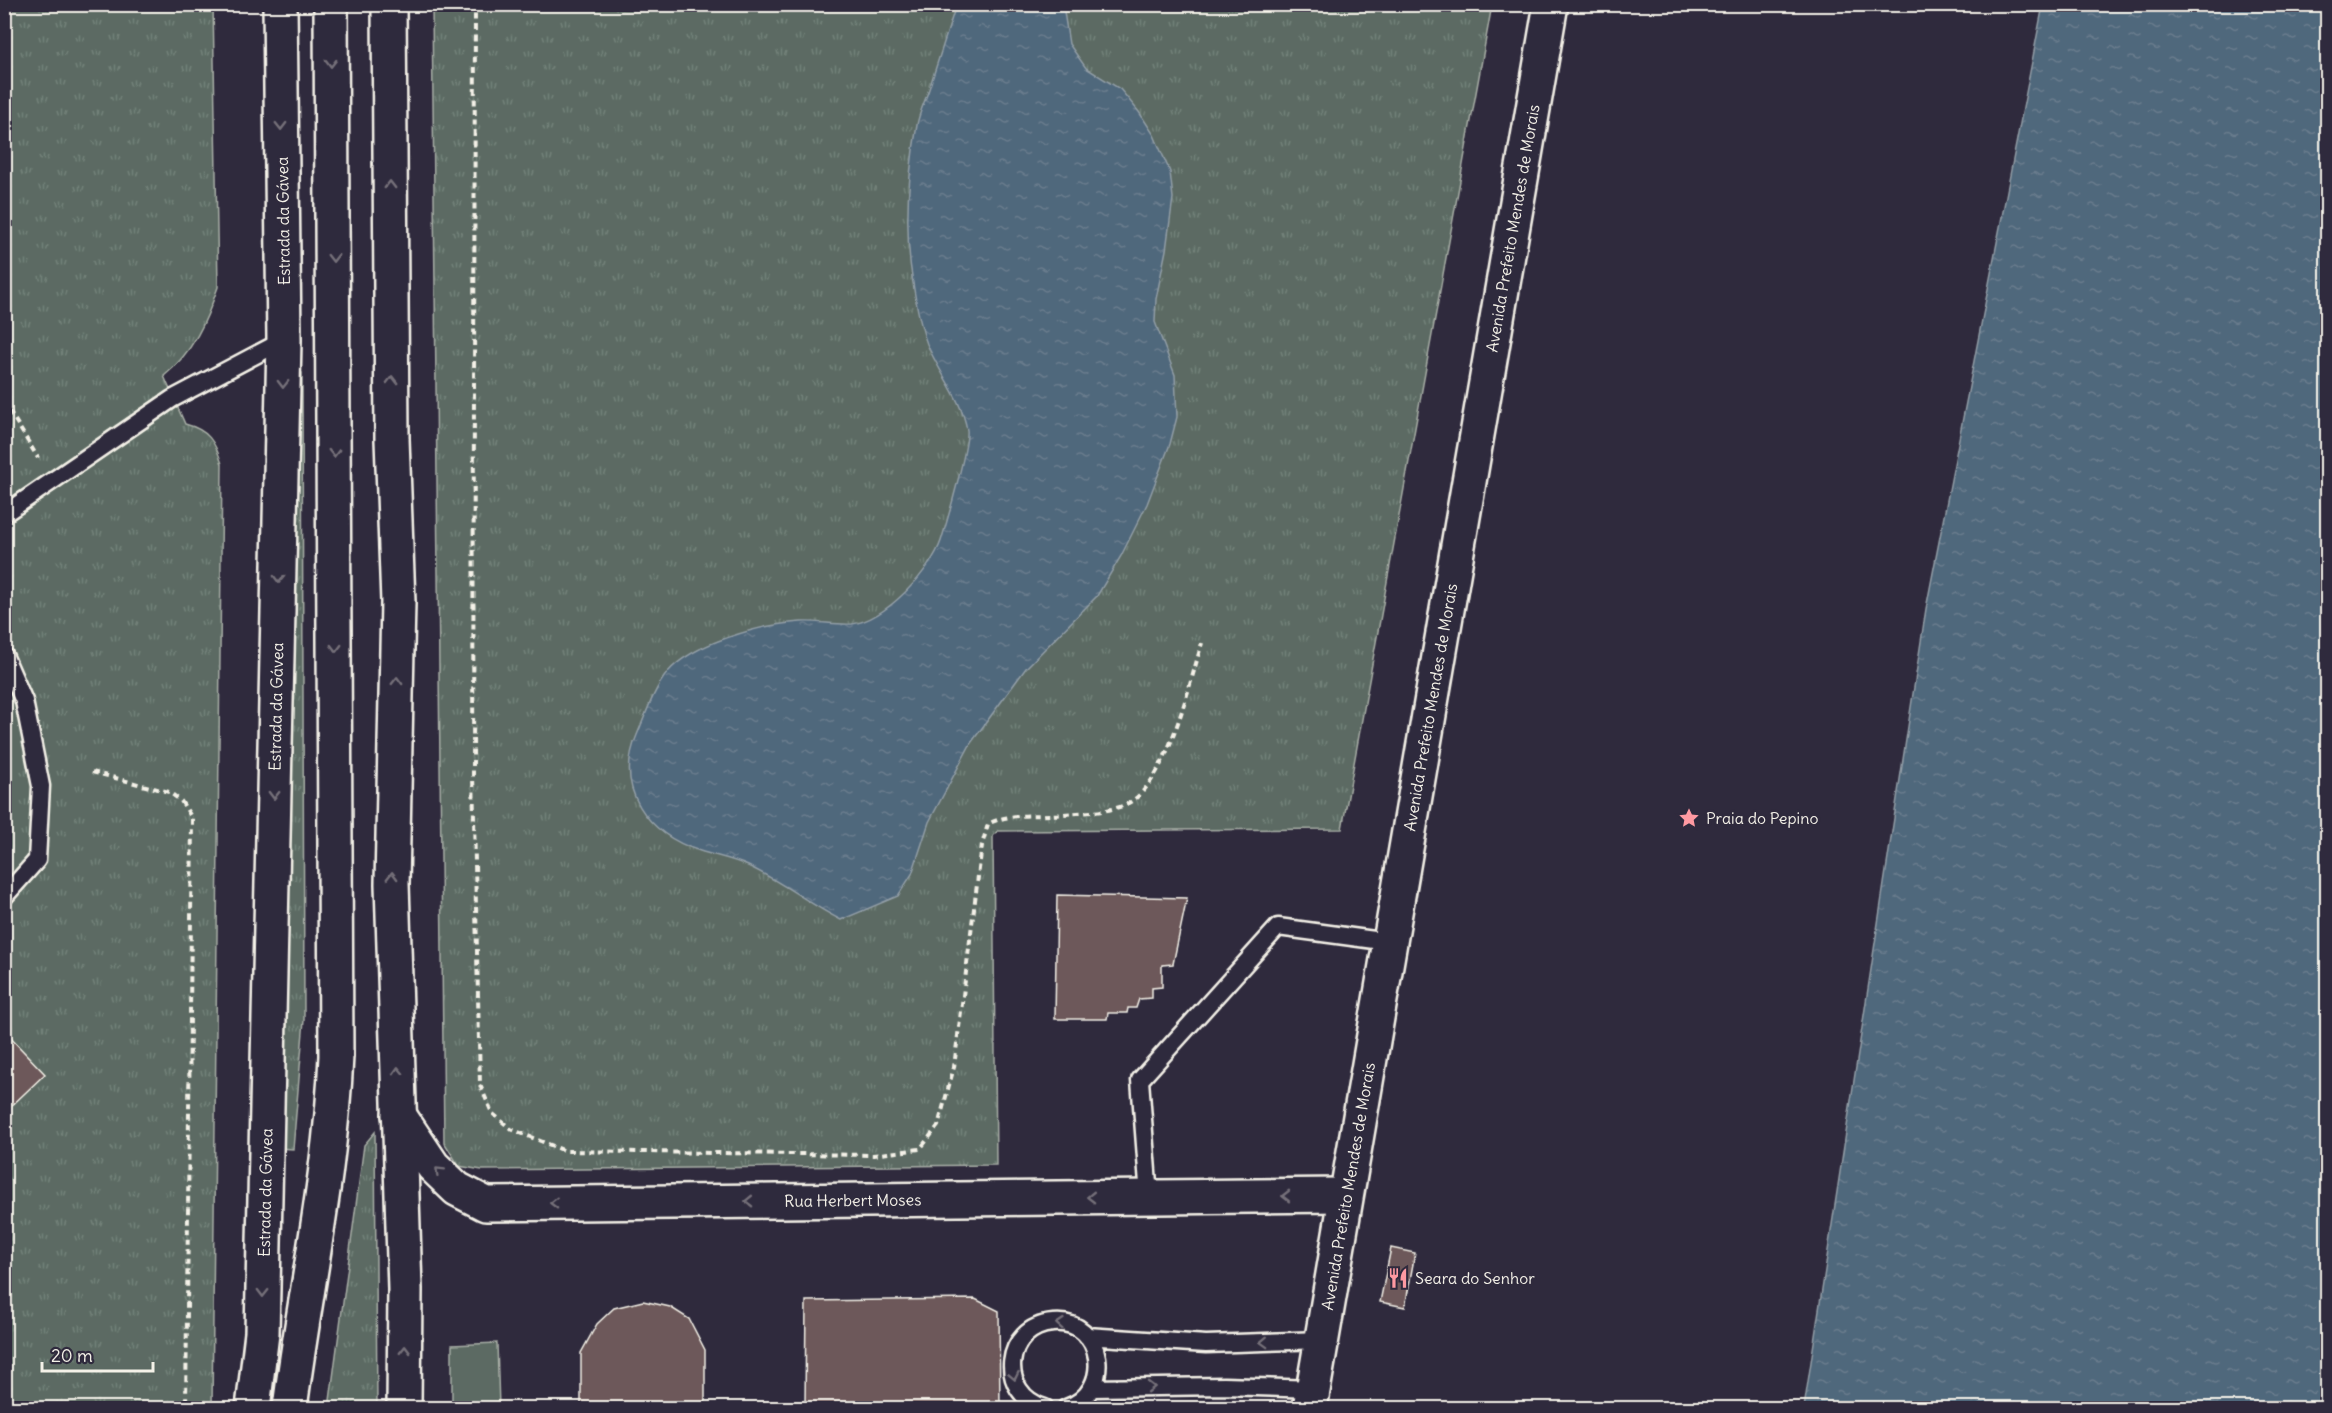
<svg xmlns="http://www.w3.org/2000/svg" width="2332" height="1413" font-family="Delius,sans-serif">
<defs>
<pattern id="grass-tufts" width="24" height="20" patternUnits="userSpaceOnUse" patternTransform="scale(1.5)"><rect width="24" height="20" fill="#5b6b63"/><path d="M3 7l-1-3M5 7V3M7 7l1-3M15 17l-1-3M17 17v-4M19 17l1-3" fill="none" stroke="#738179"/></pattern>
<pattern id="water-ripples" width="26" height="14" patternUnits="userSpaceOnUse" patternTransform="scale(1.5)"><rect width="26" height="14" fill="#50677b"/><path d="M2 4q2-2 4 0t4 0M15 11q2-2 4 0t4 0" fill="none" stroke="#6a7d8e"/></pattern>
</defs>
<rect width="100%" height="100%" fill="#2f2a3d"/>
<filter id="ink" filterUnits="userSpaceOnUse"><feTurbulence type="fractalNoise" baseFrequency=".0167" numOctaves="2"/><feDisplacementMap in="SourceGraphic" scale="12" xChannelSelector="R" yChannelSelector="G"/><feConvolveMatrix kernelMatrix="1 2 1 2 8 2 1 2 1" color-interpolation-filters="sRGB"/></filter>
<g filter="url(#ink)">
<path fill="url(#grass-tufts)" stroke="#a8aea6" stroke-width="1.5" d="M 5,5 L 213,5 L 218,287 C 206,322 193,352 164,376 L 185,424 C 208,430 215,441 222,464 L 212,1408 L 5,1408 Z
M 432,5 L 1492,5 L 1342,829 L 998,831 L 993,836 L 996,1165 L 482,1170 L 459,1166 L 444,1142 Z
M 291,373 L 302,373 L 304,1020 L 293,1149 L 278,1148 Z
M 375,1132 L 377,1408 L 329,1408 L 364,1145 Z"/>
<path fill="#5b6b63" stroke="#a8aea6" stroke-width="1.5" d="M 497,1343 L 499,1408 L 452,1408 L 452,1345 Z"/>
<path fill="url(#water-ripples)" stroke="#929ea7" stroke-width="1.5" d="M 956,5 L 1063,5 L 1069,44 L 1086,68 L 1120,89 L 1139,112 L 1154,135 L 1170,172 L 1173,198 L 1166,250 L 1156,299 L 1155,322 L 1175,375 L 1177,417 L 1170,444 L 1147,504 L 1121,556 L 1097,596 L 1026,668 L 971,743 L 929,822 L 912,874 L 898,896 L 841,920 C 809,904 781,881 748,866 C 733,859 716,856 700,851 C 647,834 614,789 637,735 C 646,714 653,691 667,673 C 692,643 763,624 801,622 C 818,621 835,625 852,624 C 885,620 931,571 941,541 C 947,522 969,445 967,430 C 962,399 939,373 927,344 C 920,325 916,303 913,283 C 904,232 908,175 917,125 C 919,113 925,101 929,89 C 938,61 947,33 956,5 Z
M 2043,5 L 2327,5 L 2327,1408 L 1804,1408 L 1926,609 Z"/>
<path fill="#6d595a" stroke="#f4f1e8" stroke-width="1.5" d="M 1057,895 L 1187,898 L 1173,964 L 1162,965 L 1162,987 L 1152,988 L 1152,998 L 1139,999 L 1136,1008 L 1128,1008 L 1127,1013 L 1108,1013 L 1107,1019 L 1055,1019 Z
M 4,1031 L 45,1074 L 4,1113 Z
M 1391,1248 L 1415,1253 L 1405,1307 L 1380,1302 Z
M 975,1299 L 999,1311 L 1000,1408 L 805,1408 L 806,1301 Z
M 643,1301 L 670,1307 L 689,1319 L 705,1350 L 705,1408 L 581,1408 L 581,1353 L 597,1324 L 614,1308 Z"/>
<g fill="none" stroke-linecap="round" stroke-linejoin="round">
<g stroke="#f4f1e8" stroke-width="21">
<path id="lane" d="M 4,514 L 172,399 L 284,340
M 4,655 L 24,701 L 41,786 L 37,860 L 4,897
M 1149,1197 L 1140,1080 L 1278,927 L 1389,942
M 1087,1336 L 1206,1344 L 1322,1340
M 1092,1388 L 1224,1386 L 1313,1389
M 1045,1408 C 997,1394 1003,1327 1053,1323 C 1104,1318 1115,1392 1066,1408"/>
</g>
<g stroke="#f4f1e8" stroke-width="38">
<g id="street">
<path id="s1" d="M 399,1115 L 433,1166 L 457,1189 L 486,1204 L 1345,1195"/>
</g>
</g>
<g stroke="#f4f1e8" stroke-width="38">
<g id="secondary">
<path id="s2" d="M 1310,1408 L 1551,4"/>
</g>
</g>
<g stroke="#f4f1e8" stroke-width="38">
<g id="primary">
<path id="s3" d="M 253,1408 L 262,1333 L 284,340 L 280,4"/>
</g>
</g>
<g stroke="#f4f1e8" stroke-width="38">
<path id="highway" d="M 389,4 L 392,439 L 398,602 L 392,884 L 405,1289 L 404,1408
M 290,1408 C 305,1291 331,1175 336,1056 L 331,4"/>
</g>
<path stroke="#f4f1e8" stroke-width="4" stroke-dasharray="6 4.5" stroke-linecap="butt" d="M 475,4 L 473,774 L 480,1085 L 492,1113 L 511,1129 L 565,1151 L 873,1155 L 920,1149 L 938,1126 L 954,1067 L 982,845 L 988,824 C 1010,812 1039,817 1064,814 C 1085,812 1114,813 1132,801 C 1169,776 1189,685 1202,643
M 4,402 L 38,458
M 92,772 L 169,792 L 181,801 L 192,818 L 186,1408"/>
<use href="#lane" stroke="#2f2a3d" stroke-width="16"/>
<use href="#street" stroke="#2f2a3d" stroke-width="33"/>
<use href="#secondary" stroke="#2f2a3d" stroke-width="33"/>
<use href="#primary" stroke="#2f2a3d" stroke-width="33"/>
<use href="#highway" stroke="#2f2a3d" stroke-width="33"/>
</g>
<defs><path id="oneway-chevron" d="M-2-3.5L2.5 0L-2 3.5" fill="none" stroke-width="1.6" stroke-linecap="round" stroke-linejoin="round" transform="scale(1.5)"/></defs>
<g stroke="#747079">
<use href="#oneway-chevron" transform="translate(331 63) rotate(90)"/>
<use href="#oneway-chevron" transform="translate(281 126) rotate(89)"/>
<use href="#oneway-chevron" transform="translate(390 185) rotate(-90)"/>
<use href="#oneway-chevron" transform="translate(333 258) rotate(90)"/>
<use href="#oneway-chevron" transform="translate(392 380) rotate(-90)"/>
<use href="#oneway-chevron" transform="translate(283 384) rotate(91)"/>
<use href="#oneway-chevron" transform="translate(334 453) rotate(90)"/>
<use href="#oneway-chevron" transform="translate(279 579) rotate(91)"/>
<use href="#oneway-chevron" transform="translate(336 648) rotate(90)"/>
<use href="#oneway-chevron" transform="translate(397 681) rotate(-89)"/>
<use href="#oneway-chevron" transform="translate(274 795) rotate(91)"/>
<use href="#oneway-chevron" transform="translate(392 876) rotate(-89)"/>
<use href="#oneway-chevron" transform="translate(398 1071) rotate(-92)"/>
<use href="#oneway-chevron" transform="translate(439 1171) rotate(-135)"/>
<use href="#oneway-chevron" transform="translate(1286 1196) rotate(180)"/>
<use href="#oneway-chevron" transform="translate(1091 1197) rotate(179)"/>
<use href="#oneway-chevron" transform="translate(749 1201) rotate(179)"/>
<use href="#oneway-chevron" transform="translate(554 1203) rotate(179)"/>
<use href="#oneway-chevron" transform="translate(263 1293) rotate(91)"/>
<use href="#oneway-chevron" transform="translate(1060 1324) rotate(-175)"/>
<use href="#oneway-chevron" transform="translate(1264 1342) rotate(178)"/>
<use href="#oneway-chevron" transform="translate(405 1350) rotate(-89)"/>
<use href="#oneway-chevron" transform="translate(1014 1376) rotate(78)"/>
<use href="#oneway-chevron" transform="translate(1151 1387) rotate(-1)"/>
</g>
</g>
<defs>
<g id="sight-bare" transform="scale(1.62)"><path d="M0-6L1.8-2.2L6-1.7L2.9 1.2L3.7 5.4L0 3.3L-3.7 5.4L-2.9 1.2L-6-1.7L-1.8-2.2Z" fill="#ff9aa2" stroke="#2f2a3d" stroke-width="2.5" paint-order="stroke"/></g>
<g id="restaurant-bare" transform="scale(1.62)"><path d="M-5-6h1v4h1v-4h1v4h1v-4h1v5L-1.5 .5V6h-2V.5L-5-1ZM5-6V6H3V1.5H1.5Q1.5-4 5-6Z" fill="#ff9aa2" stroke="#2f2a3d" stroke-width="2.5" paint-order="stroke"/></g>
</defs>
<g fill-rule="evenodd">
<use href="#sight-bare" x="1689" y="818"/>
<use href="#restaurant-bare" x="1398" y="1278"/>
</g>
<g text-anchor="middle" stroke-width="5" stroke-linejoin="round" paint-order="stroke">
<g font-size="16" fill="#f4f1e8" stroke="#2f2a3d">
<text transform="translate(283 221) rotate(-91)" y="6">Estrada da Gávea</text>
<text dy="6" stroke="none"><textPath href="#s2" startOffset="1197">Avenida Prefeito Mendes de Morais</textPath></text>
<text dy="6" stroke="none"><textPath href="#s2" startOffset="711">Avenida Prefeito Mendes de Morais</textPath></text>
<text dy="6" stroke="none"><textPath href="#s3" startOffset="702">Estrada da Gávea</textPath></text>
<text dy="6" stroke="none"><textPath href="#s2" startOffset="225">Avenida Prefeito Mendes de Morais</textPath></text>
<text dy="6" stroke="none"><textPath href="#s3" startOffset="216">Estrada da Gávea</textPath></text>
<text dy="6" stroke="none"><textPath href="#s1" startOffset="494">Rua Herbert Moses</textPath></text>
</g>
<g font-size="16" fill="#f4f1e8" stroke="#2f2a3d" text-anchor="start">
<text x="1706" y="824">Praia do Pepino</text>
<text x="1415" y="1284">Seara do Senhor</text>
</g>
</g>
<rect width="2332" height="1413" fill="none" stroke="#2f2a3d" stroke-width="24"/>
<rect x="12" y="12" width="2308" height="1389" fill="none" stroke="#f4f1e8" stroke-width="2" filter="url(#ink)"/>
<path d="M42 1362v9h111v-9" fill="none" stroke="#f4f1e8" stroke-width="3"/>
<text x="51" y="1362" font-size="18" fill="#f4f1e8" stroke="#2f2a3d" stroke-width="4.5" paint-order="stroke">20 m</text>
</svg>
